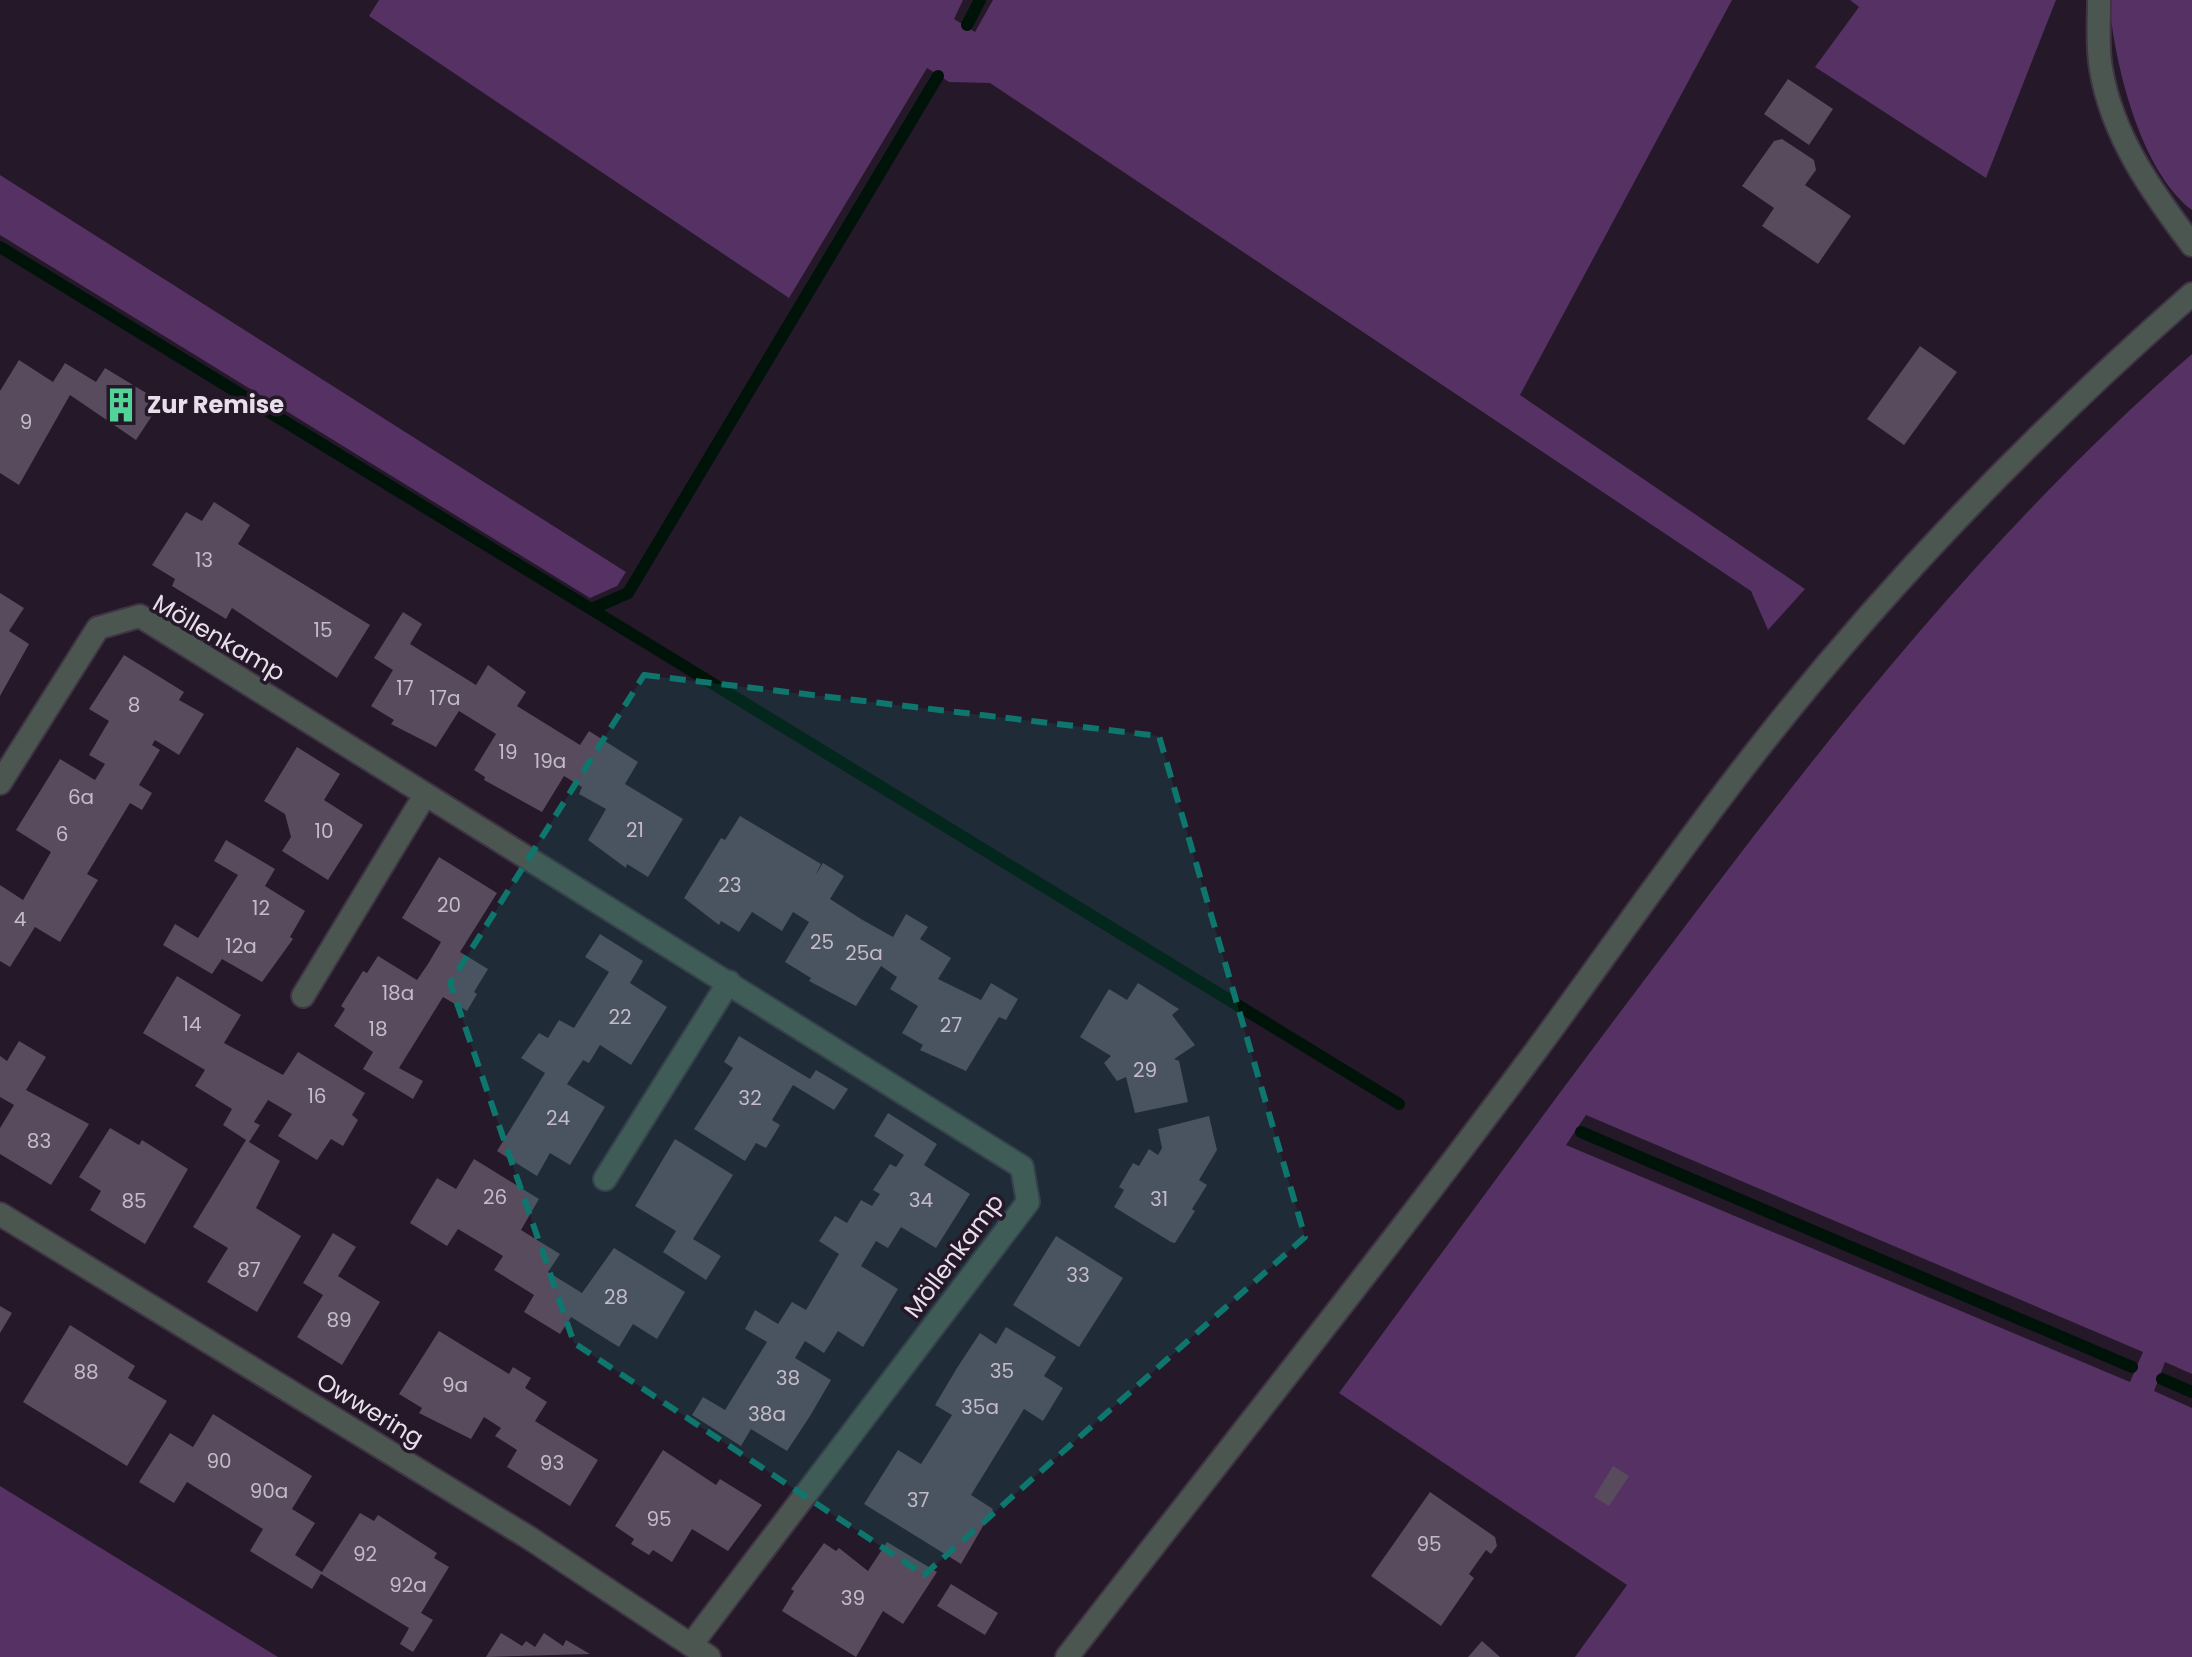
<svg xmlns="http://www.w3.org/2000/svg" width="2192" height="1657" font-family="Poppins,sans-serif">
<rect width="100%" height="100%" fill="#241829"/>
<path fill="#563163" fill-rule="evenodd" d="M 379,0 L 963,0 L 954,19 L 975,32 L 993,0 L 1732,0 L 1520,395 L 1805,589 L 1768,630 L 1751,591 L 990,83 L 949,82 L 927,68 L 789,298 L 369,16 Z
M 1850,0 L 2056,0 L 1986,178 L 1815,67 L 1859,7 Z
M 2109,0 L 2192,0 L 2192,210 C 2140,171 2114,62 2109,0 Z
M 0,175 L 626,572 L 617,586 L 590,598 L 0,235 Z
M 2192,354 L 2192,1374 L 2165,1362 L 2154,1391 L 2192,1408 L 2192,1657 L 1575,1657 L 1627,1585 L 1339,1393 C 1454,1236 1568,1080 1686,925 C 1839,722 1999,522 2192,354 ZM 1586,1115 L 2143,1352 L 2130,1382 L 1566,1145 Z
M 0,1486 L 278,1657 L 0,1657 Z"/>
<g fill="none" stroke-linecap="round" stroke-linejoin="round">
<path stroke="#001308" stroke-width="12" d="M 967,25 L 980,0
M 0,247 L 1399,1104
M 594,608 L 628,593 L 938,76
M 1581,1132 L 2132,1367
M 2162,1379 L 2192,1392"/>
</g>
<path fill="#584b5d" d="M 1788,79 L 1833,109 L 1809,145 L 1764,114 Z
M 1782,139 L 1814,160 L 1816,170 L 1805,185 L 1851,216 L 1818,264 L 1762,226 L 1774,208 L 1742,186 L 1774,141 Z
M 1920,346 L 1957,372 L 1904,445 L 1867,419 Z
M 19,360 L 53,382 L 65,363 L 96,382 L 105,368 L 161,402 L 136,440 L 70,395 L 19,485 L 0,473 L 0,391 Z
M 214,502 L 250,525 L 238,544 L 370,625 L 337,678 L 232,608 L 226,619 L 172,586 L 175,579 L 152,565 L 186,512 L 202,521 Z
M 0,593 L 24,608 L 9,631 L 29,644 L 0,696 Z
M 403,612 L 422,624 L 410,644 L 476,685 L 488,665 L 526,692 L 517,706 L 580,745 L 589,731 L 638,762 L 625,784 L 683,819 L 648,877 L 627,864 L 626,868 L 588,840 L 606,809 L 579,794 L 582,787 L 564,776 L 542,812 L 484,780 L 485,777 L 474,770 L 496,734 L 459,711 L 436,747 L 391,724 L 394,720 L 371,706 L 393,670 L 374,658 Z
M 124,655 L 184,692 L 179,700 L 204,714 L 179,755 L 155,740 L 152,745 L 160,750 L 139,785 L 152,793 L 142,810 L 130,803 L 87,874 L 98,880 L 60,942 L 35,927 L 10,967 L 0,961 L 0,885 L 23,900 L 51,852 L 16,830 L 60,759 L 95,780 L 105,764 L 89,755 L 109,721 L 89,709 Z
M 297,747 L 340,774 L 324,800 L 363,825 L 328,880 L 282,851 L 291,837 L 285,814 L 264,801 Z
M 740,816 L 821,864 L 815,876 L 823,863 L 844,876 L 830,899 L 861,919 L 893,937 L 906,914 L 928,927 L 920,939 L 951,958 L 938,979 L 981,1000 L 991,983 L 1018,999 L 1006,1020 L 999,1017 L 966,1071 L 920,1050 L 923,1045 L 902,1033 L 918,1006 L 890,989 L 897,977 L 881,966 L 856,1006 L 809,981 L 811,978 L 785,962 L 809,922 L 793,912 L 782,931 L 752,912 L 739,932 L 721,921 L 719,925 L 684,898 L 721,838 L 725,840 Z
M 226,840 L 275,869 L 265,886 L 305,911 L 290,937 L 293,939 L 262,982 L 222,959 L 212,974 L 163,945 L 175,924 L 198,938 L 238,875 L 214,861 Z
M 439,857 L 497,893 L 460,952 L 488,969 L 474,992 L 477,994 L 467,1011 L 443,997 L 399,1068 L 423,1081 L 413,1099 L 363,1069 L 373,1052 L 334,1026 L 345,1009 L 341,1006 L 363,971 L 367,973 L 378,956 L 417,980 L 428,964 L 441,942 L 402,918 Z
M 600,934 L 643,961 L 630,983 L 667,1007 L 631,1065 L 600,1045 L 589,1063 L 583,1060 L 567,1084 L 605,1107 L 570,1165 L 550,1153 L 537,1176 L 497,1151 L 545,1073 L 521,1058 L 539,1033 L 548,1038 L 559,1020 L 574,1028 L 609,972 L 585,957 Z
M 177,976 L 241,1015 L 224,1043 L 283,1075 L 298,1052 L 365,1093 L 352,1115 L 358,1120 L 343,1146 L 331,1139 L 317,1160 L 278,1136 L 292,1114 L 268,1100 L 254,1122 L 260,1125 L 249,1142 L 280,1161 L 256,1208 L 301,1236 L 257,1312 L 207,1282 L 228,1248 L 193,1227 L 246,1140 L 223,1125 L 232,1109 L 195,1086 L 205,1070 L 143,1033 Z
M 1138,983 L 1179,1009 L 1172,1015 L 1195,1045 L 1174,1059 L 1179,1061 L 1188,1102 L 1135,1113 L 1126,1077 L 1117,1081 L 1104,1063 L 1111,1056 L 1080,1037 L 1109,989 L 1127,1000 Z
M 739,1036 L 810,1079 L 816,1070 L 848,1089 L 834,1110 L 793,1085 L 772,1120 L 780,1125 L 766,1148 L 756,1143 L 745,1161 L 694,1129 L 733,1068 L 724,1062 Z
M 19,1041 L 46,1057 L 26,1090 L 89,1124 L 51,1185 L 0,1154 L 0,1128 L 14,1105 L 0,1097 L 0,1056 L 7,1061 Z
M 888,1113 L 937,1144 L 924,1165 L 970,1194 L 936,1248 L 901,1227 L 888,1248 L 876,1241 L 861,1266 L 898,1289 L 863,1347 L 838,1331 L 824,1353 L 805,1341 L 795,1358 L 831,1380 L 810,1416 L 787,1451 L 751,1429 L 741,1446 L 692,1415 L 703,1397 L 725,1410 L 767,1342 L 745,1329 L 755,1310 L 778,1324 L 792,1302 L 806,1310 L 839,1254 L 819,1241 L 835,1216 L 847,1223 L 861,1200 L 872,1206 L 880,1194 L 873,1190 L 890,1164 L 896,1167 L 904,1155 L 874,1136 Z
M 1209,1116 L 1217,1150 L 1199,1180 L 1207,1185 L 1192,1209 L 1195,1211 L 1175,1243 L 1171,1242 L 1114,1207 L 1124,1190 L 1119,1187 L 1133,1163 L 1139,1166 L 1149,1149 L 1158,1155 L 1162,1148 L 1158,1129 Z
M 110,1128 L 139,1145 L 142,1140 L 188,1169 L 145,1244 L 90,1210 L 101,1191 L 79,1177 Z
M 675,1139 L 733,1175 L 693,1239 L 721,1256 L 706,1280 L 663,1252 L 676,1231 L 635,1206 Z
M 474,1159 L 539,1199 L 521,1230 L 560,1254 L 548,1272 L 582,1293 L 614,1248 L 685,1292 L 657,1339 L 633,1324 L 619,1347 L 571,1317 L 560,1334 L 524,1312 L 534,1295 L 494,1270 L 503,1256 L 458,1229 L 447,1246 L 410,1223 L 437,1178 L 456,1189 Z
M 333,1233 L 356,1247 L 338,1276 L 380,1302 L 342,1365 L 297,1337 L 323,1295 L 303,1283 Z
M 1056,1236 L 1123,1278 L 1079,1347 L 1013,1305 Z
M 0,1306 L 12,1313 L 0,1333 Z
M 70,1325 L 135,1366 L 128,1378 L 167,1401 L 127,1466 L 23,1402 Z
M 1006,1327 L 1056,1357 L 1044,1376 L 1063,1388 L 1043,1421 L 1024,1409 L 971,1495 L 993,1509 L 961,1564 L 864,1504 L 898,1450 L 921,1464 L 952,1415 L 935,1405 L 957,1368 L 980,1333 L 996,1344 Z
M 439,1331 L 509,1374 L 513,1367 L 531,1378 L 525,1388 L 547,1402 L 535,1421 L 598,1460 L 570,1506 L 507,1467 L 517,1450 L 495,1436 L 501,1428 L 484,1417 L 471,1439 L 419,1413 L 422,1408 L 399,1394 Z
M 213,1414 L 312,1476 L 292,1509 L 315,1523 L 295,1555 L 322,1572 L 360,1513 L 374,1521 L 378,1515 L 437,1553 L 434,1558 L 449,1567 L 421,1613 L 433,1620 L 413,1652 L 400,1644 L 409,1628 L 321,1574 L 312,1589 L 250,1551 L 263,1529 L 226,1506 L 187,1482 L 174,1503 L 139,1482 L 170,1433 L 193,1447 Z
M 663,1450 L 716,1485 L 720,1479 L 762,1505 L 728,1551 L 692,1529 L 672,1562 L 653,1550 L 649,1555 L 631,1544 L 634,1539 L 615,1526 Z
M 1613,1466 L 1629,1476 L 1609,1506 L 1594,1497 Z
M 1430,1492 L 1495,1537 L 1497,1546 L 1491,1554 L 1486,1550 L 1469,1574 L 1474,1578 L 1441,1626 L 1371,1576 Z
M 887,1542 L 937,1572 L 903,1624 L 883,1611 L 856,1657 L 782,1611 L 794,1591 L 791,1589 L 824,1543 L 836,1551 L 839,1548 L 868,1571 Z
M 951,1584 L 998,1613 L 985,1635 L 937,1606 Z
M 501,1633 L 522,1646 L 526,1641 L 535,1647 L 544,1633 L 563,1646 L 566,1640 L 590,1654 L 486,1657 Z
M 1482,1641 L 1500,1657 L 1468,1657 Z"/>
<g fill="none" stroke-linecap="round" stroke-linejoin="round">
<g stroke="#3f3444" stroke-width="26">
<path id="minor" d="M 2099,0 C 2099,22 2097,47 2101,69 C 2112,136 2152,192 2192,245
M 0,783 L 98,628 L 140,616 L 1022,1167 L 1028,1202 L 691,1645
M 303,996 L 425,795
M 605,1179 L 729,982
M 0,1214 L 531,1539 L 709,1657"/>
</g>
<g stroke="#3f3444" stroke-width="26">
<path id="tertiary" d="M 1067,1657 C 1223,1456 1383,1256 1535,1052 C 1611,949 1683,844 1762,744 C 1891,580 2035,432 2192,294"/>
</g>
<use href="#minor" stroke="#4c5650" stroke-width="22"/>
<use href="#tertiary" stroke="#4c5650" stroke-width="22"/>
</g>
<path fill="#0f766e" fill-opacity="0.2" stroke="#0f766e" stroke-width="6" stroke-dasharray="16 10" stroke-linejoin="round" d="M 644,675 L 1159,736 L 1305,1237 L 924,1575 L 574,1343 L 450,983 Z"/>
<defs>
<g id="building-bare" transform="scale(2.76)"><path d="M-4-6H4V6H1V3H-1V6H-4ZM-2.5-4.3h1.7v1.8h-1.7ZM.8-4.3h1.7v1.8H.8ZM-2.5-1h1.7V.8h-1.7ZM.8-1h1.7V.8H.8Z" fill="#52d397" stroke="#241829" stroke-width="2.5" paint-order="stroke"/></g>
</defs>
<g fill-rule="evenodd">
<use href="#building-bare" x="121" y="405"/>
</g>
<g text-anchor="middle" stroke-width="7" stroke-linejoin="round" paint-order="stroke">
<g font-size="20" fill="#c4bac8">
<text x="26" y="429">9</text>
<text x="204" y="567">13</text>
<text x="323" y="637">15</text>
<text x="405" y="695">17</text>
<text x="445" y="705">17a</text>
<text x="134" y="712">8</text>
<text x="508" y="759">19</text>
<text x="550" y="768">19a</text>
<text x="81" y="804">6a</text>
<text x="635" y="837">21</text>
<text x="324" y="838">10</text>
<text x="62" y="841">6</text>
<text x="730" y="892">23</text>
<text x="449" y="912">20</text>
<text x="261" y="915">12</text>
<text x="20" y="926">4</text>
<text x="822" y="949">25</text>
<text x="241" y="953">12a</text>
<text x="864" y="960">25a</text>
<text x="398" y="1000">18a</text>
<text x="620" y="1024">22</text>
<text x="192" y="1031">14</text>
<text x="951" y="1032">27</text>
<text x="378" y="1036">18</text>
<text x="1145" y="1077">29</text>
<text x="317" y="1103">16</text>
<text x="750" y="1105">32</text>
<text x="558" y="1125">24</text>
<text x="39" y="1148">83</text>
<text x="495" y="1204">26</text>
<text x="1159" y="1206">31</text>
<text x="921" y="1207">34</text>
<text x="134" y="1208">85</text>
<text x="249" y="1277">87</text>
<text x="1078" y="1282">33</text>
<text x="616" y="1304">28</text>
<text x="339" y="1327">89</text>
<text x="1002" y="1378">35</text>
<text x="86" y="1379">88</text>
<text x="788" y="1385">38</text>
<text x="455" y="1392">9a</text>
<text x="980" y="1414">35a</text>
<text x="767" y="1421">38a</text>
<text x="219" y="1468">90</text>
<text x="552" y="1470">93</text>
<text x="269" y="1498">90a</text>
<text x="918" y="1507">37</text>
<text x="659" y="1526">95</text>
<text x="1429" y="1551">95</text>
<text x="365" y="1561">92</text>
<text x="408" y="1592">92a</text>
<text x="853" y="1605">39</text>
</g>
<g font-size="24" font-weight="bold" fill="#e8dfeb" stroke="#241829" text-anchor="start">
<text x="147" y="413">Zur Remise</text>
</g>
<g font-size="24" fill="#e8dfeb" stroke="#241829">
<text transform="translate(219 638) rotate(30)" y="8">Möllenkamp</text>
<text transform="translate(954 1256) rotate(-53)" y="8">Möllenkamp</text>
<text transform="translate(370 1410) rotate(31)" y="8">Owwering</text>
</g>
</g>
</svg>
